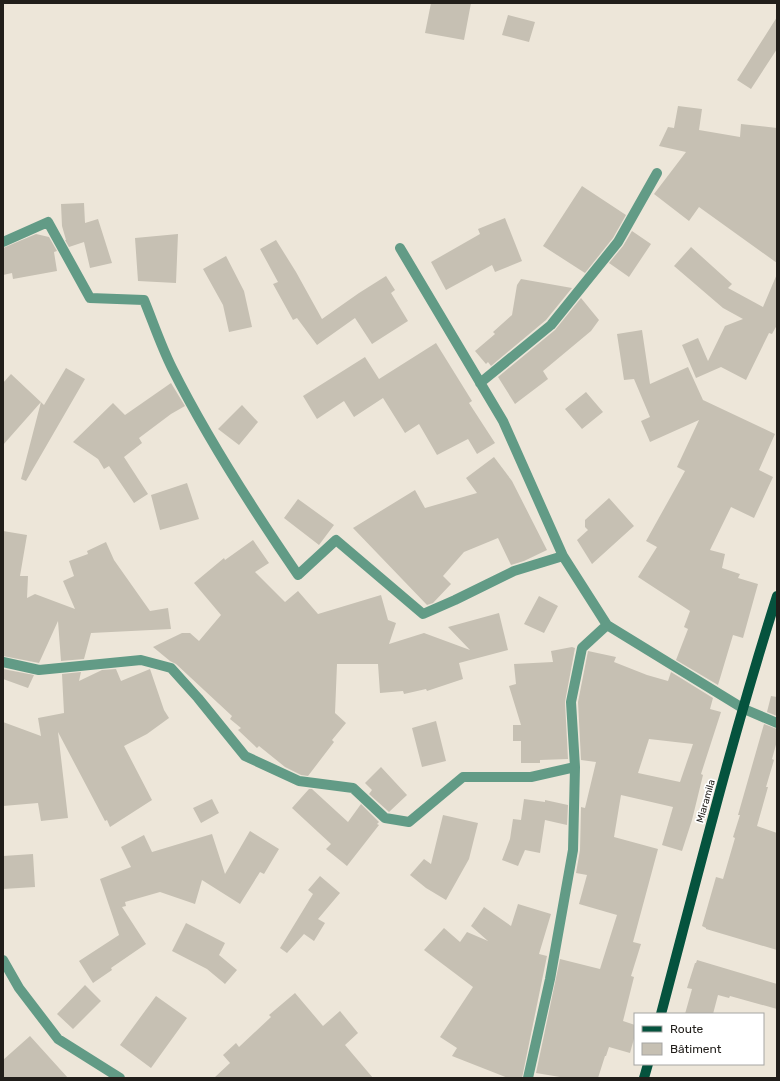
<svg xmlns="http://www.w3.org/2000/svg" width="780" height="1081" font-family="Rubik,sans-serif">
<rect width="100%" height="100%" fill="#ede6d9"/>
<path fill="#c6c0b3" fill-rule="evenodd" d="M 431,3 L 471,3 L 464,40 L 425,33 Z
M 508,15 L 535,22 L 529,42 L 502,35 Z
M 777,17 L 777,49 L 751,89 L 737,80 Z
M 678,106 L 702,109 L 699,130 L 740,137 L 741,124 L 777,128 L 777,263 L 699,207 L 689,221 L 654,194 L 686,152 L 659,146 L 668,127 L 674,128 Z
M 582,186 L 626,215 L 613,238 L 585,273 L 543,246 Z
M 84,203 L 85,223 L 98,219 L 112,263 L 90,268 L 84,242 L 69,247 L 65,240 L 66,240 L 62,226 L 61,204 Z
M 505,218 L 522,261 L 495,272 L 492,265 L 446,290 L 431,262 L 480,234 L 478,229 Z
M 632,231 L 651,244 L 629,277 L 609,263 L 623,246 Z
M 36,234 L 49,237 L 57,251 L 54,252 L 57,271 L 13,279 L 12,273 L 3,275 L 3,248 Z
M 178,234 L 176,283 L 138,281 L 135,238 Z
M 276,240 L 296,272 L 322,319 L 359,293 L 386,276 L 395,290 L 391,293 L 408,321 L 372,344 L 355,318 L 317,345 L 297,318 L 293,320 L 273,284 L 278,282 L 260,249 Z
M 691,247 L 732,284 L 728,288 L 763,307 L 777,274 L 777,325 L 772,334 L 769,333 L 746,380 L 721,367 L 696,378 L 682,345 L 698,338 L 708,361 L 725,326 L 743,319 L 723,308 L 674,266 Z
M 226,256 L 244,291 L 252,327 L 229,332 L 223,305 L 203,269 Z
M 521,279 L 572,288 L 546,320 L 491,366 L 488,362 L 486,364 L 475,351 L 495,334 L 493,332 L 512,315 L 517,285 Z
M 581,298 L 599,320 L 591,331 L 543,371 L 548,379 L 515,404 L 498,377 L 555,330 Z
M 642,330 L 650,384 L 688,367 L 703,400 L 775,434 L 759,470 L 773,477 L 754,518 L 731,507 L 710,550 L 725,554 L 722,568 L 740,574 L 738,578 L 758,584 L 743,638 L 733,635 L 718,685 L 676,660 L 688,629 L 684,627 L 690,611 L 638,577 L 657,547 L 646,541 L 685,471 L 677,467 L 699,420 L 650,442 L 641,421 L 650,417 L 634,379 L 624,380 L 617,334 Z
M 436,343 L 472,401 L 469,403 L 495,443 L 477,454 L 468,439 L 437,455 L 419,424 L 405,433 L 383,398 L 354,417 L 344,401 L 317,419 L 303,396 L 365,357 L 379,379 Z
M 66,368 L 85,379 L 26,481 L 21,479 L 41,402 L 3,445 L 3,383 L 11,374 L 44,405 Z
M 171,383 L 185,406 L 171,414 L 139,438 L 142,443 L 124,457 L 148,494 L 134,503 L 109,466 L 104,469 L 98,459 L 73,442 L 113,403 L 125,415 Z
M 586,392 L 603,412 L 582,429 L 565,409 Z
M 242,405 L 258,422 L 239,445 L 218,429 Z
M 494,457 L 512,481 L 547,550 L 524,561 L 511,565 L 498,538 L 464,552 L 443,576 L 451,584 L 433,603 L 427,605 L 353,528 L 415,490 L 425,508 L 477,493 L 466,478 Z
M 187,483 L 199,519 L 160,530 L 151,495 Z
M 609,498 L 634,526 L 592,564 L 577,540 L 588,530 L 585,527 L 585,520 Z
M 298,499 L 334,525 L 319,545 L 284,518 Z
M 3,531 L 27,535 L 20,576 L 28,576 L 27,598 L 35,594 L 75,609 L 63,581 L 74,576 L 69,561 L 88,554 L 87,551 L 106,542 L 114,560 L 150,611 L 168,608 L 171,629 L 91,633 L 84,659 L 61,661 L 58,621 L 39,663 L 3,656 Z
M 253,540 L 269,563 L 255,572 L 285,602 L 298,591 L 318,614 L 381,595 L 388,620 L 396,623 L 389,644 L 424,633 L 470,650 L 448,627 L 499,613 L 508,650 L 459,663 L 463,679 L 427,691 L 426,689 L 404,694 L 403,691 L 380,693 L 378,664 L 337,664 L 335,713 L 346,723 L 332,740 L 334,742 L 308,776 L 301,775 L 285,767 L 259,746 L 257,748 L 238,730 L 241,728 L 230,719 L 232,716 L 176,664 L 170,661 L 153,647 L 182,633 L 190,633 L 199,641 L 221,615 L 194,583 L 224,558 L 225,560 Z
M 539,596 L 558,606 L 544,633 L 524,624 Z
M 572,647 L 575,648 L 565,702 L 568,759 L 540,760 L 540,763 L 521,763 L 521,741 L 513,741 L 513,725 L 521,725 L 509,686 L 516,684 L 514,664 L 553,662 L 551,651 Z
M 588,651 L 616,657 L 614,662 L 647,675 L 668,681 L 671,672 L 713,698 L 710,709 L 721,712 L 701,774 L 703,775 L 692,820 L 682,851 L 662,845 L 673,807 L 621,795 L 614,837 L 658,849 L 633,942 L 641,944 L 631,976 L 634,977 L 623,1021 L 635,1025 L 635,1035 L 630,1053 L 609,1047 L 606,1056 L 605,1056 L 598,1078 L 566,1078 L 536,1073 L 560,959 L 600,969 L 617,915 L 579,904 L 587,875 L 576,873 L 580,850 L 581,807 L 585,808 L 596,762 L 581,760 L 578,702 ZM 649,739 L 693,744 L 680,782 L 638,773 Z
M 3,669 L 34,675 L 28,688 L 3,679 Z
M 116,669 L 121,681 L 150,669 L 164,710 L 169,718 L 147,734 L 124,746 L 152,800 L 110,827 L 107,820 L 105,821 L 58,732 L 68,818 L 41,821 L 38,803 L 3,806 L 3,722 L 41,736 L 38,718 L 64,713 L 62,674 L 81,672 L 79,681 L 102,670 Z
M 771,696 L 777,697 L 777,716 L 767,712 Z
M 436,721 L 446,761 L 422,767 L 412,728 Z
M 764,724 L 777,729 L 777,741 L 772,759 L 774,760 L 766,787 L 768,787 L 757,826 L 777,833 L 777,950 L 706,929 L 706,928 L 702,926 L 716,877 L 723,879 L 735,838 L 733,837 L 740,815 L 738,815 Z
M 381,767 L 407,795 L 389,812 L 369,794 L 372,790 L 365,783 Z
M 309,789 L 312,789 L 348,822 L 361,804 L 379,822 L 377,824 L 379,825 L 347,866 L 326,849 L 331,844 L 292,808 Z
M 212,799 L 219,813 L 201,823 L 193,808 Z
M 524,799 L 545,802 L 545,800 L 568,805 L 567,825 L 545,820 L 540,853 L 525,850 L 518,866 L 502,860 L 510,839 L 513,819 L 521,820 Z
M 443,815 L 478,823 L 469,859 L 446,900 L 426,888 L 410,875 L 424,859 L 431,864 Z
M 250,831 L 279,849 L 264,874 L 260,872 L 240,904 L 202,880 L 195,904 L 160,892 L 125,902 L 126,906 L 122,907 L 146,944 L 111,968 L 112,970 L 93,983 L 79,961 L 119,935 L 100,879 L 131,867 L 121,847 L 144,835 L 152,852 L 212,834 L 225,874 Z
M 33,854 L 35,887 L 3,889 L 3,856 Z
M 320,876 L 340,893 L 318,919 L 325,923 L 314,941 L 304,934 L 287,953 L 280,948 L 313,894 L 308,890 Z
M 518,904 L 551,914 L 539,954 L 547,956 L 522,1078 L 508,1078 L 452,1056 L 457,1048 L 440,1037 L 473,987 L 424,950 L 444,928 L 460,942 L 467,932 L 488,941 L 471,926 L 484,907 L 511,926 Z
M 186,923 L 225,943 L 219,955 L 237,970 L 225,984 L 207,969 L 172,951 Z
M 697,960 L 777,984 L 777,1009 L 730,996 L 729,998 L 718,995 L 713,1014 L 685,1014 L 692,989 L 687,988 L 695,963 L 696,963 Z
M 85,985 L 101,1001 L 73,1029 L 57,1014 Z
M 295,993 L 323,1026 L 340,1011 L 358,1033 L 345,1045 L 373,1078 L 214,1078 L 230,1063 L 223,1055 L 236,1043 L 239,1047 L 271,1017 L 269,1015 Z
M 156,996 L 187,1018 L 151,1068 L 120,1045 Z
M 30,1036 L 68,1078 L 3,1078 L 3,1060 Z"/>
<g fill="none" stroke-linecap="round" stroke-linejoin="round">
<path stroke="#629b86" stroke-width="10" d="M 3,242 L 48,222 L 90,298 L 144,300 C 153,322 161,346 172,368 C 208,440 252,508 298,575 L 336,540 L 423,614 L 455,600 L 514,571 L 563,556
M 400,248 L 503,421 L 563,556 L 607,625 L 744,709 L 777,723
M 480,383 L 551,325 L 618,242 L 657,173
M 3,662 L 39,670 L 141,660 L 171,668 L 198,698 L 245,756 L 299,781 L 353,788 L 385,818 L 409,822 L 463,777 L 531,777 L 575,767
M 3,960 L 19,988 L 58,1039 L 120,1078
M 528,1078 L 550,979 L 573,850 L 575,767 L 571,702 L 582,648 L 607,625"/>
<path stroke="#05533e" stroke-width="10" d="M 661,1014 C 698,874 733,734 777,596
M 644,1078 L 648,1064"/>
</g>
<g text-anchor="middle" stroke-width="3.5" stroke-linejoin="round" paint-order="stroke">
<g font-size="10" fill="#211e1a" stroke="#fff">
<text transform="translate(705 801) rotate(-74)" y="4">Miaramila</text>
</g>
</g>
<rect width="780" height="1081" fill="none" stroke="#211e1a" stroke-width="8"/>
<rect x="634" y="1013" width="130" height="52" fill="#ffffff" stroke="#a6a5a3"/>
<rect x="642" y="1026" width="20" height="6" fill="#05533e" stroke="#a6a5a3"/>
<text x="670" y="1033" font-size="12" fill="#211e1a">Route</text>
<rect x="642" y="1043" width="20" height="12" fill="#c6c0b3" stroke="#a6a5a3"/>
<text x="670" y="1053" font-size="12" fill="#211e1a">Bâtiment</text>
</svg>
